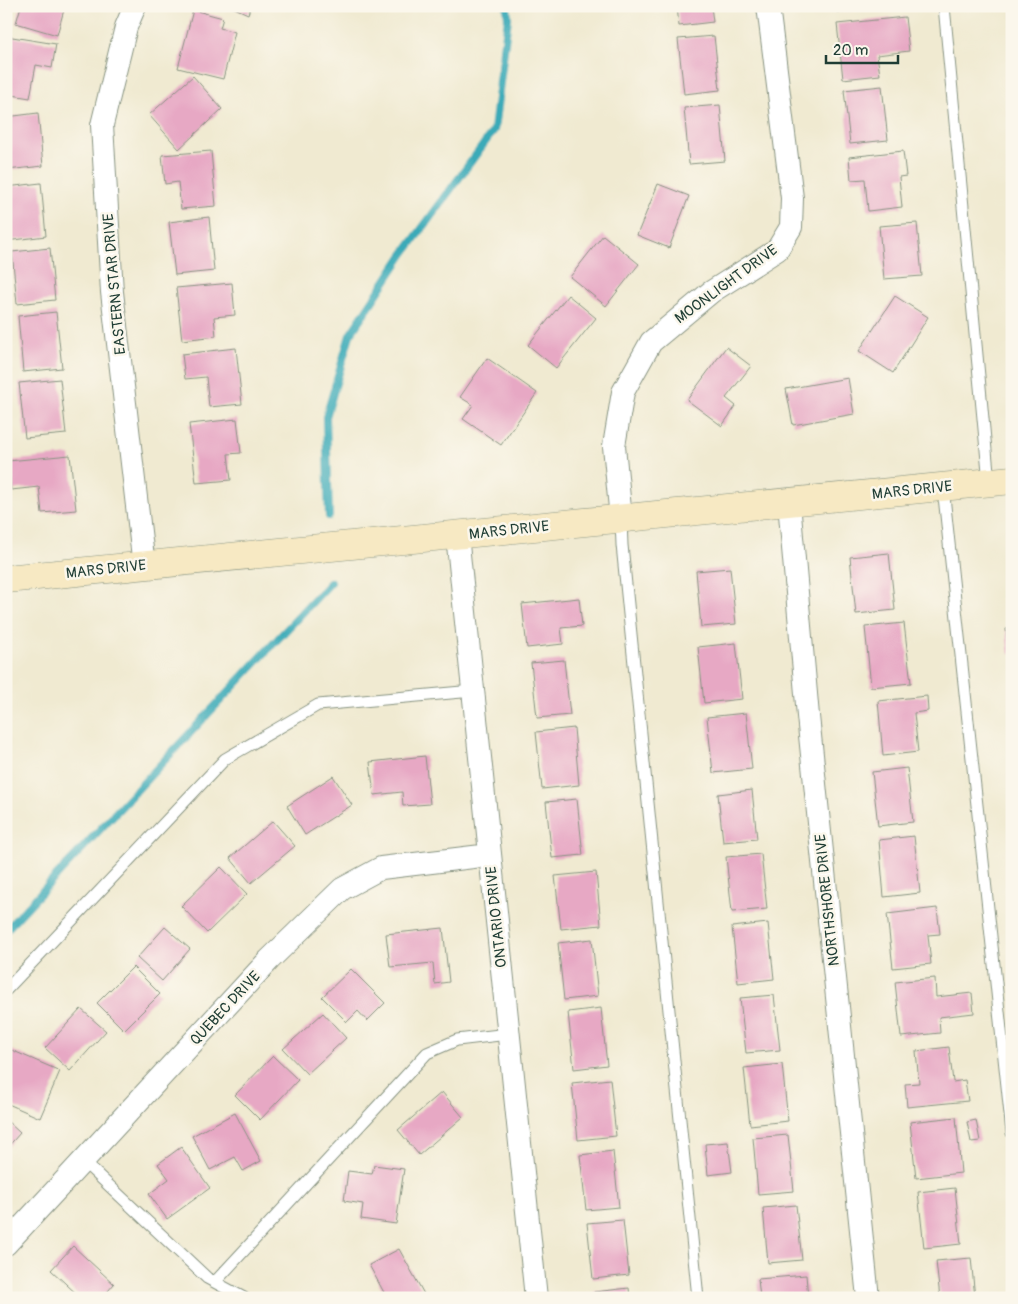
<svg xmlns="http://www.w3.org/2000/svg" width="1018" height="1304" font-family="Pangolin,sans-serif">
<rect width="100%" height="100%" fill="#fbf7ec"/>
<filter id="ink" filterUnits="userSpaceOnUse"><feTurbulence type="fractalNoise" baseFrequency=".02" numOctaves="2"/><feDisplacementMap in="SourceGraphic" scale="10" xChannelSelector="R" yChannelSelector="G"/><feConvolveMatrix kernelMatrix="1 2 1 2 8 2 1 2 1" color-interpolation-filters="sRGB"/></filter>
<filter id="wash" filterUnits="userSpaceOnUse"><feTurbulence type="fractalNoise" baseFrequency=".0096" numOctaves="4" result="noise"/><feDisplacementMap in="SourceGraphic" scale="20" xChannelSelector="R" yChannelSelector="G"/><feGaussianBlur stdDeviation="1.12" result="paint"/><feColorMatrix in="noise" values="0 0 0 0 0 0 0 0 0 0 0 0 0 0 0 0 0 1.4 0 .05"/><feComposite in="paint" operator="in"/></filter>
<g filter="url(#wash)">
<rect width="100%" height="100%" fill="#f0ead1"/>
<g fill="none" stroke-linecap="round" stroke-linejoin="round">
<path stroke="#3aaab8" stroke-width="8" d="M 329,516 L 326,417 L 350,335 L 402,256 L 494,130 L 508,18 L 507,6
M 6,930 L 331,582"/>
</g>
<g id="blocks">
<path fill="#e7a8c4" d="M 21,6 L 65,6 L 57,35 L 16,23 Z
M 230,6 L 251,6 L 248,14 Z
M 677,6 L 711,6 L 713,22 L 679,26 Z
M 836,6 L 873,6 L 873,8 L 837,12 Z
M 193,10 L 223,18 L 220,28 L 235,32 L 223,79 L 178,68 Z
M 905,17 L 909,51 L 877,55 L 880,75 L 843,79 L 837,24 Z
M 6,36 L 56,44 L 52,68 L 36,65 L 30,98 L 6,94 Z
M 714,36 L 720,90 L 684,94 L 678,39 Z
M 193,76 L 222,109 L 179,149 L 149,115 Z
M 882,86 L 888,140 L 850,144 L 844,90 Z
M 720,105 L 725,161 L 689,164 L 684,108 Z
M 38,113 L 43,166 L 7,170 L 6,117 Z
M 211,151 L 216,206 L 181,209 L 178,182 L 165,184 L 162,155 Z
M 903,151 L 906,176 L 899,177 L 902,207 L 868,211 L 865,179 L 851,180 L 849,157 Z
M 41,183 L 46,236 L 6,241 L 6,187 Z
M 658,184 L 689,196 L 669,248 L 637,235 Z
M 209,217 L 214,271 L 175,275 L 169,222 Z
M 917,223 L 922,276 L 884,279 L 879,226 Z
M 603,235 L 639,264 L 606,306 L 570,277 Z
M 50,248 L 55,300 L 17,304 L 12,252 Z
M 232,283 L 235,315 L 214,317 L 216,336 L 182,340 L 176,288 Z
M 568,295 L 596,318 L 556,368 L 528,345 Z
M 895,296 L 928,317 L 893,373 L 859,351 Z
M 56,312 L 62,368 L 23,372 L 18,316 Z
M 726,347 L 751,366 L 726,398 L 736,406 L 722,426 L 687,400 Z
M 236,348 L 242,404 L 209,407 L 206,377 L 185,379 L 182,354 Z
M 487,358 L 537,393 L 501,445 L 463,419 L 473,405 L 460,397 Z
M 848,378 L 854,414 L 793,425 L 786,389 Z
M 60,379 L 66,434 L 25,438 L 19,383 Z
M 237,419 L 241,453 L 228,454 L 231,480 L 196,483 L 189,424 Z
M 70,455 L 76,510 L 42,513 L 39,487 L 11,490 L 8,461 Z
M 889,553 L 895,610 L 856,614 L 850,557 Z
M 730,568 L 736,624 L 701,627 L 696,571 Z
M 579,598 L 582,626 L 561,628 L 563,644 L 527,648 L 522,604 Z
M 904,623 L 911,683 L 871,687 L 865,627 Z
M 1012,628 L 1012,654 L 1009,654 L 1006,629 Z
M 736,643 L 742,699 L 704,703 L 698,647 Z
M 564,660 L 570,715 L 537,718 L 531,663 Z
M 927,696 L 928,711 L 914,713 L 918,752 L 883,756 L 878,701 Z
M 746,713 L 752,769 L 713,773 L 707,717 Z
M 574,728 L 579,785 L 542,789 L 536,732 Z
M 425,756 L 430,804 L 403,806 L 402,792 L 374,795 L 370,762 Z
M 907,768 L 913,822 L 878,826 L 872,772 Z
M 333,776 L 352,805 L 305,835 L 287,806 Z
M 752,790 L 757,839 L 723,842 L 718,794 Z
M 577,799 L 583,855 L 552,858 L 546,802 Z
M 273,821 L 295,846 L 251,883 L 230,858 Z
M 914,836 L 920,893 L 884,897 L 879,840 Z
M 761,854 L 767,909 L 732,912 L 726,857 Z
M 221,867 L 247,894 L 207,933 L 181,906 Z
M 596,872 L 601,925 L 561,929 L 555,876 Z
M 937,908 L 940,934 L 928,935 L 931,964 L 893,968 L 887,914 Z
M 768,923 L 774,979 L 738,983 L 732,927 Z
M 165,927 L 190,949 L 162,981 L 137,958 Z
M 443,928 L 449,982 L 435,984 L 433,963 L 390,967 L 386,934 Z
M 592,939 L 598,996 L 564,1000 L 558,943 Z
M 133,967 L 160,994 L 124,1030 L 97,1003 Z
M 351,969 L 385,1003 L 367,1021 L 358,1011 L 347,1022 L 322,997 Z
M 935,978 L 936,997 L 972,993 L 974,1013 L 939,1017 L 940,1033 L 901,1037 L 895,982 Z
M 774,995 L 780,1050 L 746,1053 L 740,998 Z
M 601,1008 L 607,1065 L 574,1069 L 568,1012 Z
M 81,1009 L 106,1031 L 70,1071 L 45,1048 Z
M 323,1013 L 346,1038 L 307,1074 L 283,1049 Z
M 949,1047 L 953,1082 L 965,1080 L 968,1101 L 907,1107 L 905,1084 L 919,1083 L 916,1051 Z
M 9,1049 L 60,1071 L 40,1118 L 6,1103 L 6,1054 Z
M 273,1056 L 298,1080 L 260,1120 L 235,1095 Z
M 782,1064 L 788,1121 L 750,1125 L 744,1068 Z
M 610,1079 L 616,1136 L 578,1140 L 572,1083 Z
M 442,1092 L 463,1117 L 419,1155 L 398,1130 Z
M 235,1113 L 261,1161 L 243,1171 L 235,1157 L 210,1170 L 192,1136 Z
M 956,1117 L 961,1173 L 916,1178 L 910,1122 Z
M 6,1120 L 20,1133 L 6,1149 Z
M 976,1120 L 980,1141 L 971,1142 L 967,1122 Z
M 788,1135 L 794,1191 L 758,1194 L 753,1138 Z
M 728,1142 L 732,1172 L 708,1175 L 705,1144 Z
M 181,1147 L 210,1188 L 167,1219 L 149,1194 L 169,1179 L 158,1164 Z
M 613,1151 L 619,1207 L 586,1210 L 580,1155 Z
M 374,1165 L 404,1169 L 396,1224 L 361,1219 L 363,1204 L 344,1201 L 348,1171 L 372,1174 Z
M 955,1188 L 961,1244 L 924,1248 L 918,1192 Z
M 796,1205 L 802,1260 L 768,1263 L 763,1208 Z
M 623,1220 L 629,1275 L 593,1279 L 587,1223 Z
M 73,1246 L 114,1284 L 102,1298 L 81,1298 L 51,1270 Z
M 399,1249 L 424,1294 L 418,1298 L 387,1298 L 369,1265 Z
M 971,1258 L 975,1298 L 940,1298 L 936,1261 Z
M 806,1275 L 808,1298 L 760,1298 L 758,1279 Z
M 629,1288 L 630,1298 L 594,1298 L 594,1292 Z"/>
</g>
</g>
<g filter="url(#ink)">
<use href="#blocks" fill-opacity="0" stroke="#889482" stroke-width="1"/>
<g fill="none" stroke-linecap="round" stroke-linejoin="round">
<g stroke="#889482" stroke-width="13">
<path id="lane" d="M 944,6 L 989,482
M 943,487 L 1012,1133
M 621,519 L 622,545 L 698,1298
M 6,990 L 225,759 L 318,705 L 473,691
M 83,1161 L 207,1278 L 244,1298
M 215,1282 L 427,1053 L 457,1040 L 508,1034"/>
</g>
<g stroke="#889482" stroke-width="24">
<path id="street" d="M 135,6 L 126,27 L 102,125 L 112,292 L 144,566
M 789,503 L 808,716 L 868,1298
M 621,519 L 614,446 L 623,392 L 651,342 L 711,292 L 777,250 L 791,227 L 792,198 L 768,6
M 457,535 L 536,1298
M 6,1244 L 269,960 L 342,889 L 381,868 L 490,855"/>
</g>
<g stroke="#889482" stroke-width="29">
<path id="secondary" d="M 6,579 L 1012,480"/>
</g>
<use href="#lane" stroke="#fff" stroke-width="11"/>
<use href="#street" stroke="#fff" stroke-width="22"/>
<use href="#secondary" stroke="#f7e9c3" stroke-width="28"/>
</g>
</g>
<g text-anchor="middle" stroke-width="5" stroke-linejoin="round" paint-order="stroke">
<g font-size="15" fill="#1f3d34" stroke="#fbf7ec">
<text transform="translate(114 284) rotate(-95)" y="5">EASTERN STAR DRIVE</text>
<text transform="translate(726 284) rotate(-36)" y="5">MOONLIGHT DRIVE</text>
<text transform="translate(912 490) rotate(-6)" y="5">MARS DRIVE</text>
<text transform="translate(509 530) rotate(-6)" y="5">MARS DRIVE</text>
<text transform="translate(106 569) rotate(-6)" y="5">MARS DRIVE</text>
<text transform="translate(827 900) rotate(-96)" y="5">NORTHSHORE DRIVE</text>
<text transform="translate(496 917) rotate(-96)" y="5">ONTARIO DRIVE</text>
<text transform="translate(225 1008) rotate(-47)" y="5">QUEBEC DRIVE</text>
</g>
</g>
<rect width="1018" height="1304" fill="none" stroke="#fbf7ec" stroke-width="25"/>
<path d="M826 55v8h72v-8" fill="none" stroke="#1f3d34" stroke-width="2.5"/>
<text x="833" y="55" font-size="15" fill="#1f3d34" stroke="#fbf7ec" stroke-width="4" paint-order="stroke">20 m</text>
</svg>
